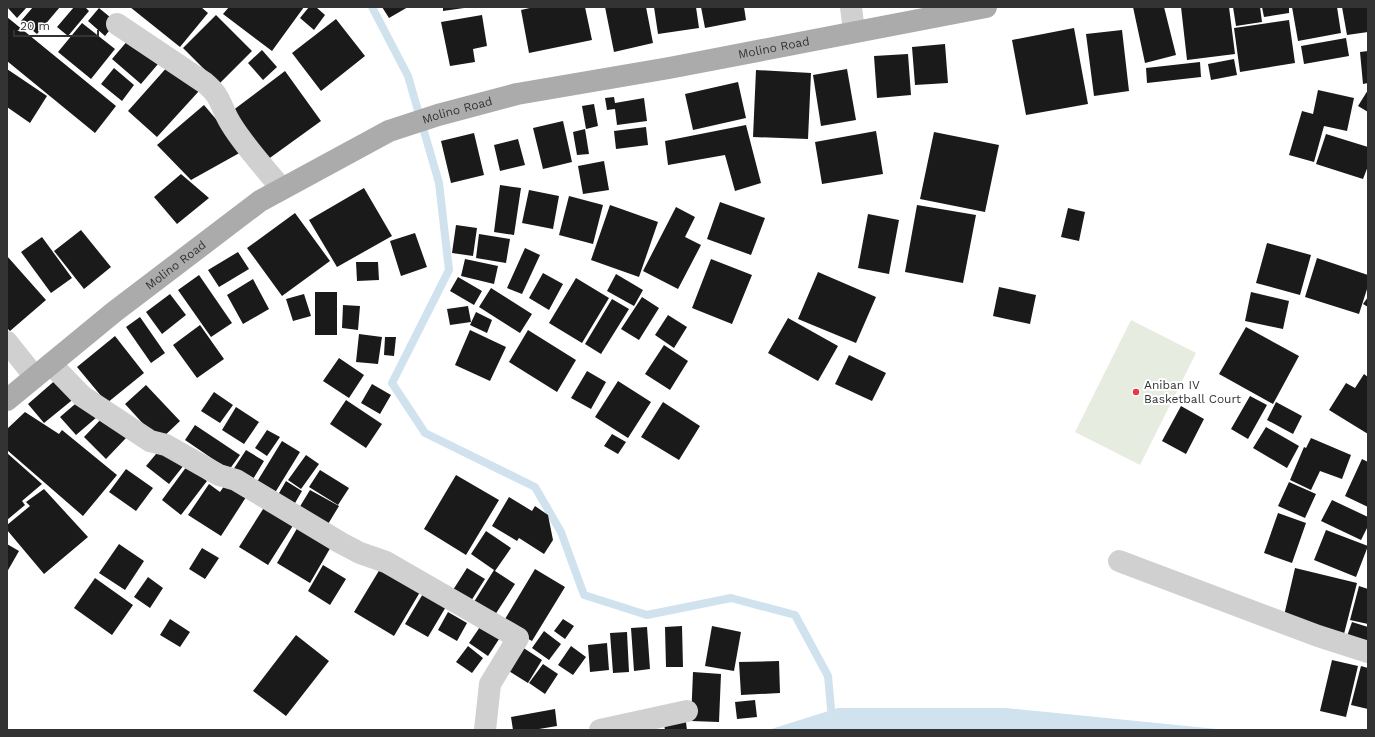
<svg xmlns="http://www.w3.org/2000/svg" width="1375" height="737" font-family="'Work Sans',sans-serif">
<rect width="100%" height="100%" fill="#fff"/>
<path fill="#e6ecdf" d="M 1131,320 L 1196,353 L 1140,465 L 1075,432 Z"/>
<path fill="#cfe2ee" d="M 838,708 L 1006,708 L 1227,730 L 768,730 Z"/>
<g fill="none" stroke-linecap="round" stroke-linejoin="round">
<path stroke="#cfe2ee" stroke-width="8" d="M 372,7 L 408,76 L 439,183 L 449,270 L 392,383 L 425,433 L 535,487 L 561,532 L 584,595 L 647,615 L 731,598 L 795,615 L 828,676 L 833,730"/>
</g>
<path fill="#1a1a1a" d="M 7,7 L 27,7 L 17,18 Z
M 33,7 L 60,7 L 37,34 L 21,21 Z
M 74,7 L 85,7 L 89,11 L 68,36 L 57,27 Z
M 130,7 L 201,7 L 208,13 L 180,47 Z
M 229,7 L 304,7 L 272,51 L 223,14 Z
M 309,7 L 316,7 L 325,15 L 314,30 L 300,18 Z
M 382,7 L 408,7 L 389,18 Z
M 443,7 L 464,7 L 464,8 L 443,11 Z
M 534,7 L 585,7 L 592,40 L 529,53 L 521,10 Z
M 605,7 L 646,7 L 653,43 L 614,52 Z
M 654,7 L 696,7 L 699,28 L 658,34 Z
M 701,7 L 744,7 L 746,20 L 705,28 Z
M 1133,7 L 1164,7 L 1176,55 L 1145,63 Z
M 1181,7 L 1229,7 L 1235,54 L 1187,60 Z
M 1233,7 L 1260,7 L 1262,22 L 1236,26 Z
M 1262,7 L 1289,7 L 1289,13 L 1264,17 Z
M 1292,7 L 1337,7 L 1341,33 L 1298,41 Z
M 1342,7 L 1368,7 L 1368,32 L 1347,35 Z
M 99,8 L 116,22 L 105,36 L 88,21 Z
M 216,15 L 252,51 L 219,84 L 183,48 Z
M 482,15 L 487,46 L 473,49 L 475,62 L 450,66 L 441,22 Z
M 7,17 L 116,106 L 95,133 L 7,61 Z
M 336,19 L 365,56 L 321,91 L 292,53 Z
M 1289,20 L 1295,63 L 1240,72 L 1234,28 Z
M 82,23 L 115,49 L 91,79 L 58,52 Z
M 1074,28 L 1088,104 L 1026,115 L 1012,40 Z
M 1122,30 L 1129,91 L 1094,96 L 1086,34 Z
M 1346,38 L 1349,56 L 1304,64 L 1301,46 Z
M 129,39 L 158,64 L 141,84 L 112,59 Z
M 945,44 L 948,83 L 915,85 L 912,47 Z
M 262,50 L 277,67 L 263,80 L 248,63 Z
M 1368,51 L 1368,83 L 1363,84 L 1360,52 Z
M 908,54 L 911,95 L 877,98 L 874,56 Z
M 1234,59 L 1237,75 L 1211,80 L 1208,64 Z
M 1200,62 L 1201,77 L 1147,83 L 1146,68 Z
M 169,65 L 199,91 L 157,137 L 128,111 Z
M 114,68 L 134,85 L 122,101 L 101,84 Z
M 7,69 L 47,96 L 30,123 L 7,107 Z
M 847,69 L 856,120 L 821,126 L 813,75 Z
M 756,70 L 811,73 L 808,139 L 753,137 Z
M 285,71 L 321,121 L 267,160 L 232,111 Z
M 738,82 L 746,118 L 693,130 L 685,94 Z
M 1318,90 L 1354,98 L 1347,131 L 1324,126 L 1314,162 L 1289,155 L 1302,111 L 1313,114 Z
M 1368,90 L 1368,112 L 1358,106 Z
M 614,97 L 615,103 L 644,98 L 647,121 L 617,125 L 615,109 L 607,110 L 605,98 Z
M 594,104 L 598,126 L 586,129 L 582,106 Z
M 204,105 L 243,151 L 191,180 L 157,145 Z
M 563,121 L 572,162 L 543,169 L 533,128 Z
M 746,125 L 761,183 L 735,191 L 725,155 L 668,165 L 665,141 Z
M 646,127 L 648,145 L 616,149 L 614,131 Z
M 585,129 L 589,154 L 577,155 L 573,132 Z
M 876,131 L 883,174 L 822,184 L 815,142 Z
M 934,132 L 999,145 L 985,212 L 920,199 Z
M 474,133 L 484,175 L 451,183 L 441,141 Z
M 1326,134 L 1368,147 L 1368,166 L 1363,179 L 1316,164 Z
M 518,139 L 525,165 L 500,171 L 494,145 Z
M 604,161 L 609,190 L 583,194 L 578,166 Z
M 181,174 L 209,198 L 177,224 L 154,197 Z
M 500,185 L 521,188 L 514,235 L 494,232 Z
M 364,188 L 392,236 L 337,267 L 309,220 Z
M 529,190 L 559,196 L 553,229 L 522,223 Z
M 569,196 L 603,205 L 593,244 L 559,235 Z
M 720,202 L 765,218 L 751,255 L 707,239 Z
M 610,205 L 658,222 L 639,277 L 591,260 Z
M 917,205 L 976,215 L 963,283 L 905,272 Z
M 676,207 L 695,217 L 685,237 L 701,245 L 678,289 L 643,271 Z
M 1068,208 L 1085,212 L 1079,241 L 1061,237 Z
M 295,213 L 330,261 L 282,296 L 247,248 Z
M 868,214 L 899,220 L 889,274 L 858,268 Z
M 456,225 L 477,228 L 473,256 L 452,253 Z
M 81,230 L 111,267 L 84,289 L 54,251 Z
M 415,233 L 427,267 L 401,276 L 390,241 Z
M 479,234 L 510,239 L 506,263 L 476,258 Z
M 42,237 L 72,278 L 51,293 L 21,252 Z
M 1267,243 L 1311,255 L 1300,295 L 1256,283 Z
M 525,248 L 540,255 L 522,294 L 507,288 Z
M 238,252 L 249,269 L 219,287 L 208,270 Z
M 7,256 L 46,300 L 10,331 L 7,328 Z
M 1317,258 L 1368,275 L 1368,286 L 1359,314 L 1305,297 Z
M 465,259 L 498,266 L 494,284 L 461,276 Z
M 711,259 L 752,275 L 732,324 L 692,308 Z
M 356,262 L 378,262 L 379,280 L 357,281 Z
M 818,272 L 876,297 L 856,343 L 798,319 Z
M 543,273 L 563,284 L 549,310 L 529,298 Z
M 616,274 L 643,290 L 634,306 L 607,291 Z
M 199,275 L 232,323 L 211,337 L 178,290 Z
M 458,277 L 482,291 L 474,305 L 450,291 Z
M 576,278 L 609,298 L 582,343 L 549,323 Z
M 253,279 L 269,309 L 243,324 L 227,295 Z
M 999,287 L 1036,295 L 1030,324 L 993,316 Z
M 491,288 L 532,314 L 520,333 L 479,307 Z
M 315,292 L 337,292 L 337,335 L 315,335 Z
M 1251,292 L 1289,301 L 1283,329 L 1245,321 Z
M 170,294 L 186,315 L 162,334 L 146,312 Z
M 304,294 L 311,316 L 293,321 L 286,299 Z
M 642,297 L 659,308 L 639,340 L 621,329 Z
M 1368,297 L 1368,307 L 1363,304 Z
M 612,299 L 629,309 L 601,354 L 585,344 Z
M 343,305 L 360,306 L 358,330 L 342,328 Z
M 468,306 L 471,322 L 450,325 L 447,309 Z
M 476,312 L 492,320 L 487,333 L 470,325 Z
M 668,315 L 687,327 L 674,348 L 655,335 Z
M 140,317 L 165,353 L 151,363 L 126,327 Z
M 788,318 L 838,346 L 818,381 L 768,353 Z
M 200,325 L 224,359 L 197,378 L 173,345 Z
M 1246,327 L 1299,356 L 1273,404 L 1219,374 Z
M 470,330 L 506,347 L 490,381 L 455,365 Z
M 528,330 L 576,360 L 557,392 L 509,362 Z
M 359,334 L 382,337 L 378,364 L 356,362 Z
M 115,336 L 144,373 L 107,403 L 77,367 Z
M 385,337 L 396,337 L 394,356 L 384,355 Z
M 664,345 L 688,361 L 670,390 L 645,374 Z
M 849,355 L 886,373 L 872,401 L 835,384 Z
M 339,358 L 364,375 L 349,398 L 323,381 Z
M 587,371 L 606,382 L 591,409 L 571,398 Z
M 1364,374 L 1368,377 L 1368,434 L 1329,410 L 1346,383 L 1355,388 Z
M 59,377 L 76,397 L 44,423 L 28,404 Z
M 618,381 L 651,402 L 628,438 L 595,417 Z
M 372,384 L 391,395 L 380,414 L 361,403 Z
M 146,385 L 180,421 L 159,441 L 125,404 Z
M 214,392 L 233,405 L 220,423 L 201,411 Z
M 1250,396 L 1267,405 L 1248,439 L 1231,429 Z
M 81,399 L 97,417 L 76,435 L 60,417 Z
M 346,400 L 382,424 L 366,448 L 330,424 Z
M 663,402 L 700,426 L 679,460 L 641,437 Z
M 1276,402 L 1302,416 L 1293,434 L 1267,420 Z
M 1181,406 L 1204,419 L 1186,454 L 1162,441 Z
M 236,407 L 259,422 L 244,444 L 222,430 Z
M 25,412 L 59,434 L 62,430 L 117,475 L 83,516 L 7,450 L 7,429 Z
M 104,416 L 126,438 L 106,459 L 84,437 Z
M 195,425 L 240,455 L 229,470 L 185,440 Z
M 1266,427 L 1299,446 L 1287,468 L 1253,448 Z
M 267,430 L 280,437 L 267,456 L 255,448 Z
M 612,434 L 626,442 L 618,454 L 604,446 Z
M 1311,438 L 1351,455 L 1342,479 L 1320,471 L 1311,490 L 1290,480 L 1304,447 L 1306,448 Z
M 282,441 L 300,452 L 273,496 L 255,485 Z
M 161,448 L 184,465 L 169,484 L 146,466 Z
M 246,450 L 264,461 L 250,484 L 231,473 Z
M 7,453 L 42,484 L 22,501 L 25,505 L 7,520 Z
M 306,455 L 319,464 L 301,489 L 288,480 Z
M 1362,459 L 1368,462 L 1368,507 L 1345,496 Z
M 187,466 L 207,481 L 181,515 L 162,500 Z
M 126,469 L 153,488 L 136,511 L 109,492 Z
M 320,470 L 349,488 L 338,505 L 309,487 Z
M 456,475 L 499,500 L 466,555 L 424,529 Z
M 229,479 L 250,491 L 221,536 L 188,515 L 209,484 L 220,492 Z
M 286,481 L 302,491 L 291,510 L 275,500 Z
M 1289,482 L 1316,494 L 1305,518 L 1278,506 Z
M 44,489 L 88,537 L 44,574 L 7,530 L 7,525 L 30,506 L 26,502 Z
M 310,490 L 339,506 L 325,529 L 296,513 Z
M 509,497 L 532,511 L 535,506 L 548,515 L 553,540 L 544,554 L 519,538 L 517,541 L 492,526 Z
M 1332,500 L 1368,517 L 1368,526 L 1361,540 L 1321,521 Z
M 265,506 L 294,524 L 268,565 L 239,547 Z
M 1278,513 L 1306,523 L 1292,563 L 1264,553 Z
M 299,525 L 332,545 L 310,583 L 277,563 Z
M 1326,530 L 1368,546 L 1356,577 L 1314,560 Z
M 486,531 L 511,548 L 495,571 L 515,584 L 493,618 L 472,605 L 494,570 L 471,554 Z
M 7,544 L 19,551 L 7,572 Z
M 119,544 L 144,561 L 125,590 L 99,573 Z
M 202,548 L 219,558 L 205,579 L 189,569 Z
M 383,564 L 423,587 L 394,636 L 354,612 Z
M 323,565 L 346,579 L 330,605 L 308,591 Z
M 467,568 L 485,579 L 471,601 L 453,590 Z
M 1295,568 L 1357,583 L 1344,634 L 1283,620 Z
M 535,569 L 565,587 L 532,641 L 502,624 Z
M 148,577 L 163,588 L 150,608 L 134,597 Z
M 95,578 L 133,605 L 112,635 L 74,608 Z
M 1359,586 L 1368,589 L 1368,624 L 1350,620 Z
M 424,592 L 447,605 L 428,637 L 405,624 Z
M 448,612 L 467,623 L 457,641 L 438,630 Z
M 170,619 L 190,632 L 180,647 L 160,635 Z
M 563,619 L 574,626 L 565,639 L 554,631 Z
M 484,621 L 503,633 L 488,656 L 469,643 Z
M 1352,622 L 1368,627 L 1368,646 L 1346,639 Z
M 682,626 L 683,667 L 666,667 L 665,627 Z
M 712,626 L 741,632 L 734,671 L 705,666 Z
M 647,627 L 650,669 L 634,671 L 631,628 Z
M 544,631 L 561,644 L 549,660 L 532,648 Z
M 627,632 L 629,672 L 613,673 L 610,633 Z
M 296,635 L 329,661 L 286,716 L 253,691 Z
M 607,643 L 609,670 L 590,672 L 588,645 Z
M 519,645 L 542,660 L 528,683 L 504,668 Z
M 468,646 L 483,658 L 472,673 L 456,662 Z
M 571,646 L 586,657 L 573,675 L 558,665 Z
M 1332,660 L 1358,666 L 1346,717 L 1320,711 Z
M 779,661 L 780,693 L 741,695 L 739,662 Z
M 543,664 L 558,674 L 545,694 L 529,683 Z
M 1361,666 L 1368,668 L 1368,709 L 1351,705 Z
M 693,672 L 721,674 L 719,722 L 691,721 Z
M 755,700 L 757,717 L 737,719 L 735,702 Z
M 555,709 L 557,726 L 533,730 L 513,730 L 511,717 Z
M 685,715 L 687,730 L 665,730 L 663,719 Z"/>
<g fill="none" stroke-linecap="round" stroke-linejoin="round">
<path stroke="#d0d0d0" stroke-width="22" d="M 851,7 L 854,32
M 117,24 L 205,83 C 222,97 220,106 231,124 C 245,147 265,168 282,189
M 7,342 L 35,377
M 51,364 L 82,396 L 150,441 L 166,445 L 219,475 L 236,480 L 341,543 L 360,553 L 386,562 L 518,638 L 490,684 L 485,730
M 1119,561 L 1318,636 L 1368,652
M 600,730 L 687,711"/>
<path stroke="#ababab" stroke-width="22" id="s1" d="M 7,400 L 114,312 L 260,201 L 389,131 L 438,115 L 517,94 L 669,68 L 986,7"/>
</g>
<circle fill="#e63946" stroke="#fff" stroke-width="1.5" cx="1136" cy="392" r="4"/>
<g text-anchor="middle" stroke-width="4" stroke-linejoin="round" paint-order="stroke">
<g font-size="12" fill="#333" stroke="#fff">
<text dy="4" stroke="none"><textPath href="#s1" startOffset="863">Molino Road</textPath></text>
<text dy="4" stroke="none"><textPath href="#s1" startOffset="540">Molino Road</textPath></text>
<text dy="4" stroke="none"><textPath href="#s1" startOffset="216">Molino Road</textPath></text>
</g>
<g font-size="12" fill="#333" stroke="#fff" text-anchor="start">
<text x="1144" y="389">Aniban IV<tspan x="1144" dy="14">Basketball Court</tspan></text>
</g>
</g>
<rect width="1375" height="737" fill="none" stroke="#333333" stroke-width="16"/>
<path d="M14 30v6h84v-6" fill="none" stroke="#333333" stroke-width="2"/>
<text x="20" y="30" font-size="12" fill="#333333" stroke="#ffffff" stroke-width="3" paint-order="stroke">20 m</text>
</svg>
